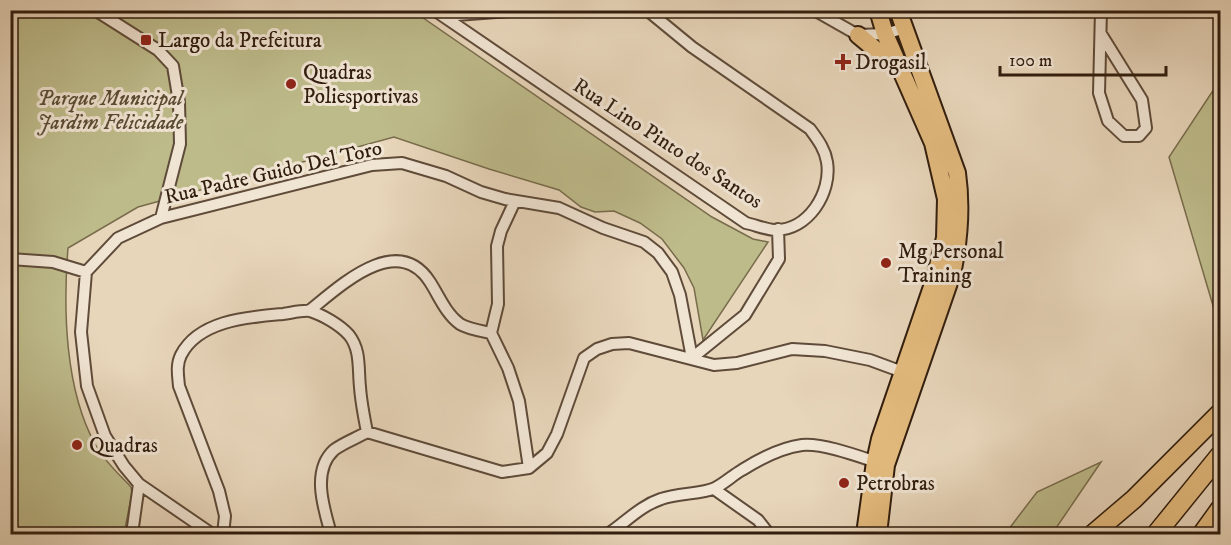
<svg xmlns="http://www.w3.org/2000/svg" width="1231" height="545" font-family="'IM FELL DW Pica',serif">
<rect width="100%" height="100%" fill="#e8d6bb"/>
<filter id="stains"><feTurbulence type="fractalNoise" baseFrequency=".00333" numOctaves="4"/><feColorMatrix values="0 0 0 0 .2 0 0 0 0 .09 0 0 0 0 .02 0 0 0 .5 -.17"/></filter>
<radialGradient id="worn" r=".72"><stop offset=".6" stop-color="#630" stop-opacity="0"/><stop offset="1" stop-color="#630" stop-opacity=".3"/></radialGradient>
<path fill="#bebb8b" stroke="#786c4c" stroke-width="1.5" d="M 10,11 L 413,11 L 712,217 L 753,239 L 768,242 L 703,340 L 694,288 L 684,268 L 662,239 L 640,223 L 614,211 L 595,212 L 581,207 L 559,190 L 489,169 L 394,137 L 138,207 L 68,248 C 63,310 65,389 95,444 C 103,460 119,474 131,487 L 132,493 L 124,534 L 11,534 Z
M 1220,80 L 1220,313 L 1214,309 L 1169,157 Z
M 1101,462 L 1052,534 L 1005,534 L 1037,492 Z"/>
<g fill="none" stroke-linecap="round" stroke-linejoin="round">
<g stroke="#5f4b39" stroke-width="14">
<path id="minor" d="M 95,10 L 158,50 L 173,66 L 179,102 L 180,144 L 161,218
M 434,10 L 443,16 L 524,10
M 814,10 L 858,35 L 885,34 L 905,28
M 443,16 L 746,223 C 755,225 765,229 774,230 C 808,231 832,193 827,162 C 825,149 818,140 810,129 L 692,47 L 647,10
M 1101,34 L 1142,100 L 1146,128 L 1139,136 L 1124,136 L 1108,121 L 1099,93 L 1101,10
M 10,259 L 53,262 L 86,272
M 309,311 C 339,287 397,231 430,282 C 439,296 446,314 460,324 C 468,329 482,331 491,333
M 491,333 L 508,368 L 519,401 L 529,468
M 491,333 L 498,304 L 497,246 L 501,231 L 515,201
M 692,358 L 745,315 L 779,259 L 778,229
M 714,489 L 758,520 L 769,534
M 132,534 L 139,484
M 212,534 L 139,484 L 124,466 L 105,436 L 87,386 L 81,332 L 86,272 L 118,238 L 161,218 L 372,165 L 402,163 L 446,176 L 481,192 L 505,199 L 559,208 L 603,228 L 644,242 L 658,253 L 672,272 L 680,295 L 692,358
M 223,534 L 225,516 L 219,491 L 179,386 C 178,375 176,365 181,355 C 199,320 249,317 283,314 C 291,313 302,310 310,311 C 323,315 340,325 349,335 C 361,350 358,369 360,387 C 361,402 364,417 367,432
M 331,534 C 324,509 311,471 334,450 C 343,443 357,438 367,432 L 502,472 L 529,468 L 547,453 L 557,434 L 584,358 L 597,349 L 612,344 L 629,343 L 714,365 L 737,363 L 792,349 L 825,351 L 870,360 L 908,374
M 608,534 C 626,522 640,506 661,499 C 677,493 703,494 715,488 C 725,483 733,475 742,470 C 761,458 780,448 802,445 C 823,443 858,456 879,463"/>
</g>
<g stroke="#311d0e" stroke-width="20">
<path id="primary" d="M 858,35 L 899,69
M 865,534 L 875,462 L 880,439 L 935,278 L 945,238 L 946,199 L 933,143 L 885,34 L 878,10
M 878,534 L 886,465 L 952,274 C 959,241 962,208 957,173 L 898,10"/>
</g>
<g stroke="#311d0e" stroke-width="21">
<path id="motorway" d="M 1093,534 L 1134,499 L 1220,413
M 1156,534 L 1220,455
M 1202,534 L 1220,509"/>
</g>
<use href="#minor" stroke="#f0e4d3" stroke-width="10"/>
<use href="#primary" stroke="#e4bb7e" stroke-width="16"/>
<use href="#motorway" stroke="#e4bb7e" stroke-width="18"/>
</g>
<g fill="#8f2418" stroke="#f0e4d3" stroke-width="2">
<rect x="140" y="34" width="12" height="12" rx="3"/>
<path d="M840 53h6v6h6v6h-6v6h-6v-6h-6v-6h6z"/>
<circle cx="291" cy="84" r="6"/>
<circle cx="886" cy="263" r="6"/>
<circle cx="77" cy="445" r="6"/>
<circle cx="844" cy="483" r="6"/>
</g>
<g text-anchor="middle" stroke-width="6" stroke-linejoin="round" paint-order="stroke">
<g font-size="21" fill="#311d0e" stroke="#f0e4d3" text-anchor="start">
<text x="158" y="47">Largo da Prefeitura</text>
<text x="855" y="69">Drogasil</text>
<text x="303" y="79">Quadras<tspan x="303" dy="24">Poliesportivas</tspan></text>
<text x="898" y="258">Mg Personal<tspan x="898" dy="24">Training</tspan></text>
<text x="89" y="452">Quadras</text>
<text x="856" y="490">Petrobras</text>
</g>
<g font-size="21" font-style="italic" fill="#5b4c34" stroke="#f0e4d3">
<text x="110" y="105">Parque Municipal<tspan x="110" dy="24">Jardim Felicidade</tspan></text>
</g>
<g font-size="21" fill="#311d0e" stroke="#f0e4d3">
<text transform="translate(668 143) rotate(33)" y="7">Rua Lino Pinto dos Santos</text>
<text transform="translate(273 172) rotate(-13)" y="7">Rua Padre Guido Del Toro</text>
</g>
</g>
<rect width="1231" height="545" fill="none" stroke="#e8d6bb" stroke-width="36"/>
<rect x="12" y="12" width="1207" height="521" fill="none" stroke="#311d0e" stroke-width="3"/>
<rect x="18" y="18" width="1195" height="509" fill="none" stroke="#311d0e" stroke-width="1.5"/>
<path d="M1000 66v9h166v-9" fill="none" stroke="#311d0e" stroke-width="3"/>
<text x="1009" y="66" font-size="18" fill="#311d0e" stroke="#f0e4d3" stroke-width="4.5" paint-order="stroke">100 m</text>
<rect width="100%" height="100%" filter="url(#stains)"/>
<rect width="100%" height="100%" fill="url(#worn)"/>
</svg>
